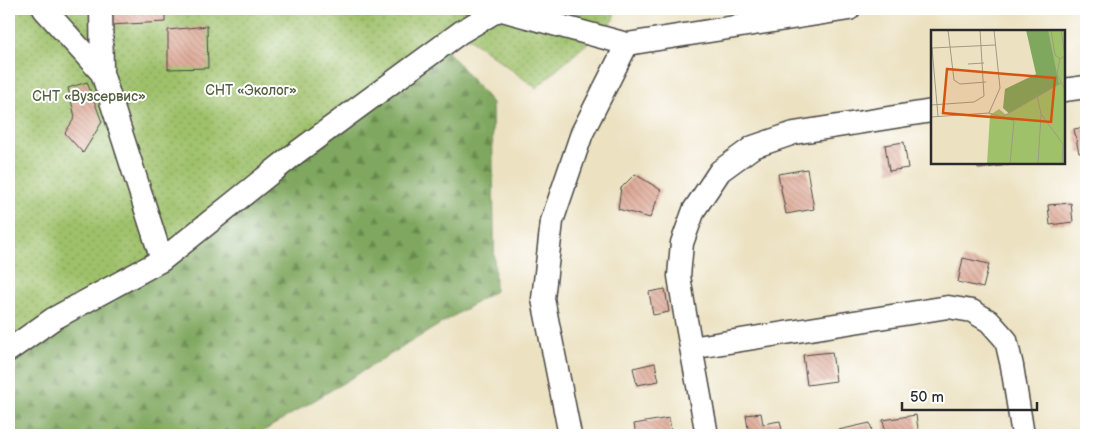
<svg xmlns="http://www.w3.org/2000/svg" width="1095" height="444" font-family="'Balsamiq Sans',sans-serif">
<defs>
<pattern id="forest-firs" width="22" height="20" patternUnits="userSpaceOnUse" patternTransform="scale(1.25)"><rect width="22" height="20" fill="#7fa75e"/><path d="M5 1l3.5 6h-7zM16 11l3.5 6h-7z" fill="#68884e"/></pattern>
<pattern id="park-dots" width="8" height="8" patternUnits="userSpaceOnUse" patternTransform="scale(1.25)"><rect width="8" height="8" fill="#9fc16a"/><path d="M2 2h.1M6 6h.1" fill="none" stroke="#829d57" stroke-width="1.8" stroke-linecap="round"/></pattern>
<pattern id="building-back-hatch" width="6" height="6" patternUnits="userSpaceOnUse" patternTransform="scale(1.25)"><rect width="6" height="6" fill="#dca591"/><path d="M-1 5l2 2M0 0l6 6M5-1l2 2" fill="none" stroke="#b38777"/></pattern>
</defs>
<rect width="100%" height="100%" fill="#fff"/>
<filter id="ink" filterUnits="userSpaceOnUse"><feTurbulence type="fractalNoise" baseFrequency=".02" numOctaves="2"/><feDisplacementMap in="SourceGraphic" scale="10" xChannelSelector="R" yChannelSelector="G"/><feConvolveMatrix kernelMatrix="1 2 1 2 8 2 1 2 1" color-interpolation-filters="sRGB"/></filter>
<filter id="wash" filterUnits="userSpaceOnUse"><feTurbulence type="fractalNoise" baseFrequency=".0096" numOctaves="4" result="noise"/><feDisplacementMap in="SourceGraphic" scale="20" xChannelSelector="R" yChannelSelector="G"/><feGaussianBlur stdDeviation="1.12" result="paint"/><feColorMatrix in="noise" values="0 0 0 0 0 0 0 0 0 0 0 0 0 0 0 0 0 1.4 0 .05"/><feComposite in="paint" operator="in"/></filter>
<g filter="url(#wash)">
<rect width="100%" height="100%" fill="#ece2c2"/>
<path fill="url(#forest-firs)" stroke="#556944" d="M 9,9 L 191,9 L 415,13 L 492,103 L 495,291 L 257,435 L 9,435 Z"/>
<path fill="url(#park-dots)" stroke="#65764a" d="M 9,9 L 614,9 L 614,20 L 536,88 L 461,32 L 162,260 L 9,350 Z"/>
<g id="blocks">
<path fill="url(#building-back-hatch)" d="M 109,9 L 165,9 L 165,22 L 110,25 Z
M 207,26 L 208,68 L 168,69 L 168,30 Z
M 87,82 L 102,122 L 83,153 L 65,133 L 75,117 L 68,88 Z
M 1086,127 L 1086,152 L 1079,153 L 1074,129 Z
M 904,142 L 908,168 L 889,171 L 885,145 Z
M 977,162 L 1009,162 L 1009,165 L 978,169 Z
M 807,169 L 814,209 L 786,214 L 778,174 Z
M 635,174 L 661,190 L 650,218 L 618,209 L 621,188 Z
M 1071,203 L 1073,222 L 1050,225 L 1048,205 Z
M 963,258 L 989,264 L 983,288 L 958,282 Z
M 665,289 L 669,312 L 653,315 L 649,292 Z
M 832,352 L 836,381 L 807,385 L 803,355 Z
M 655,363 L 659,381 L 637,385 L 633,368 Z
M 761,413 L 763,424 L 780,421 L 783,435 L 749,435 L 746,415 Z
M 916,415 L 919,435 L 886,435 L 883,420 Z
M 669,418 L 672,435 L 636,435 L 634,424 Z
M 870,423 L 873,435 L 825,435 L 825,433 Z"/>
</g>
</g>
<g filter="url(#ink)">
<use href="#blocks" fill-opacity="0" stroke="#484642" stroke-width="1"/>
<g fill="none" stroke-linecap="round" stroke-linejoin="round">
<g stroke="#484642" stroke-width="25">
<path id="minor" d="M 44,9 L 102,73 L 162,260
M 101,9 L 102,73
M 498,9 L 627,44
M 1064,90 L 1086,87
M 691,348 L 948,307 L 972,311 L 989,321 L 1006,340 L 1012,366 L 1023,435
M 9,350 L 53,319 L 162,260 L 296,153 L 461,32 L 500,9
M 570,435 L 543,299 L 552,221 L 582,133 L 627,44 L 849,9
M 707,435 L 686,320 L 679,276 L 682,243 L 694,210 L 720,171 L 753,147 L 794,133 L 932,111"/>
</g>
<use href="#minor" stroke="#fff" stroke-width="22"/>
</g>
</g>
<g text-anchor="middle" stroke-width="4" stroke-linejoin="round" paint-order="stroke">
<g font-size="14" fill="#546041" stroke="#fff">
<text x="251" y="95">СНТ «Эколог»</text>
<text x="89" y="101">СНТ «Вузсервис»</text>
</g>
</g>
<g transform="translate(931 30)">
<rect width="134" height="134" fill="#ece2c2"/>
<path d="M 95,0 L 134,0 L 134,134 L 72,78 L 74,59 L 105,44 Z" fill="#7fa75e"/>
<path d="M 117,0 L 134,0 L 134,134 L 56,134 L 59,85 L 68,79 L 75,85 L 128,54 Z" fill="#9fc16a"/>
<path fill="none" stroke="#9f9986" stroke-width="1" d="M 17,0 L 23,50 L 29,54 L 55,52M 120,0 L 124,25 L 129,29M 130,0 L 134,26 L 129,29 L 126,44 L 134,60M 1,18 L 7,86M 1,18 L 64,15M 37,34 L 53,33M 106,65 L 110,84 L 132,114 L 131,134M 0,75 L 43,72 L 53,66 L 49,0M 58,83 L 83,91 L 79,134M 0,87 L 58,83 L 69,58 L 63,0M 71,87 L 130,53M 107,134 L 110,85"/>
<path fill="#d5540f" fill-opacity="0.15" stroke="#d5540f" stroke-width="2.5" d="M 16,39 L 124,48 L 120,92 L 12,83 Z"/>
<rect width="134" height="134" fill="none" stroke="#2b2b2b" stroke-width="2.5"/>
</g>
<rect width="1095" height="444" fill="none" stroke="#fff" stroke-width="30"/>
<path d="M902 402v8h135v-8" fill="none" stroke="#2b2b2b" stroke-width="2.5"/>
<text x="910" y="402" font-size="15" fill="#2b2b2b" stroke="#ffffff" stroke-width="4" paint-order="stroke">50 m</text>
</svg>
